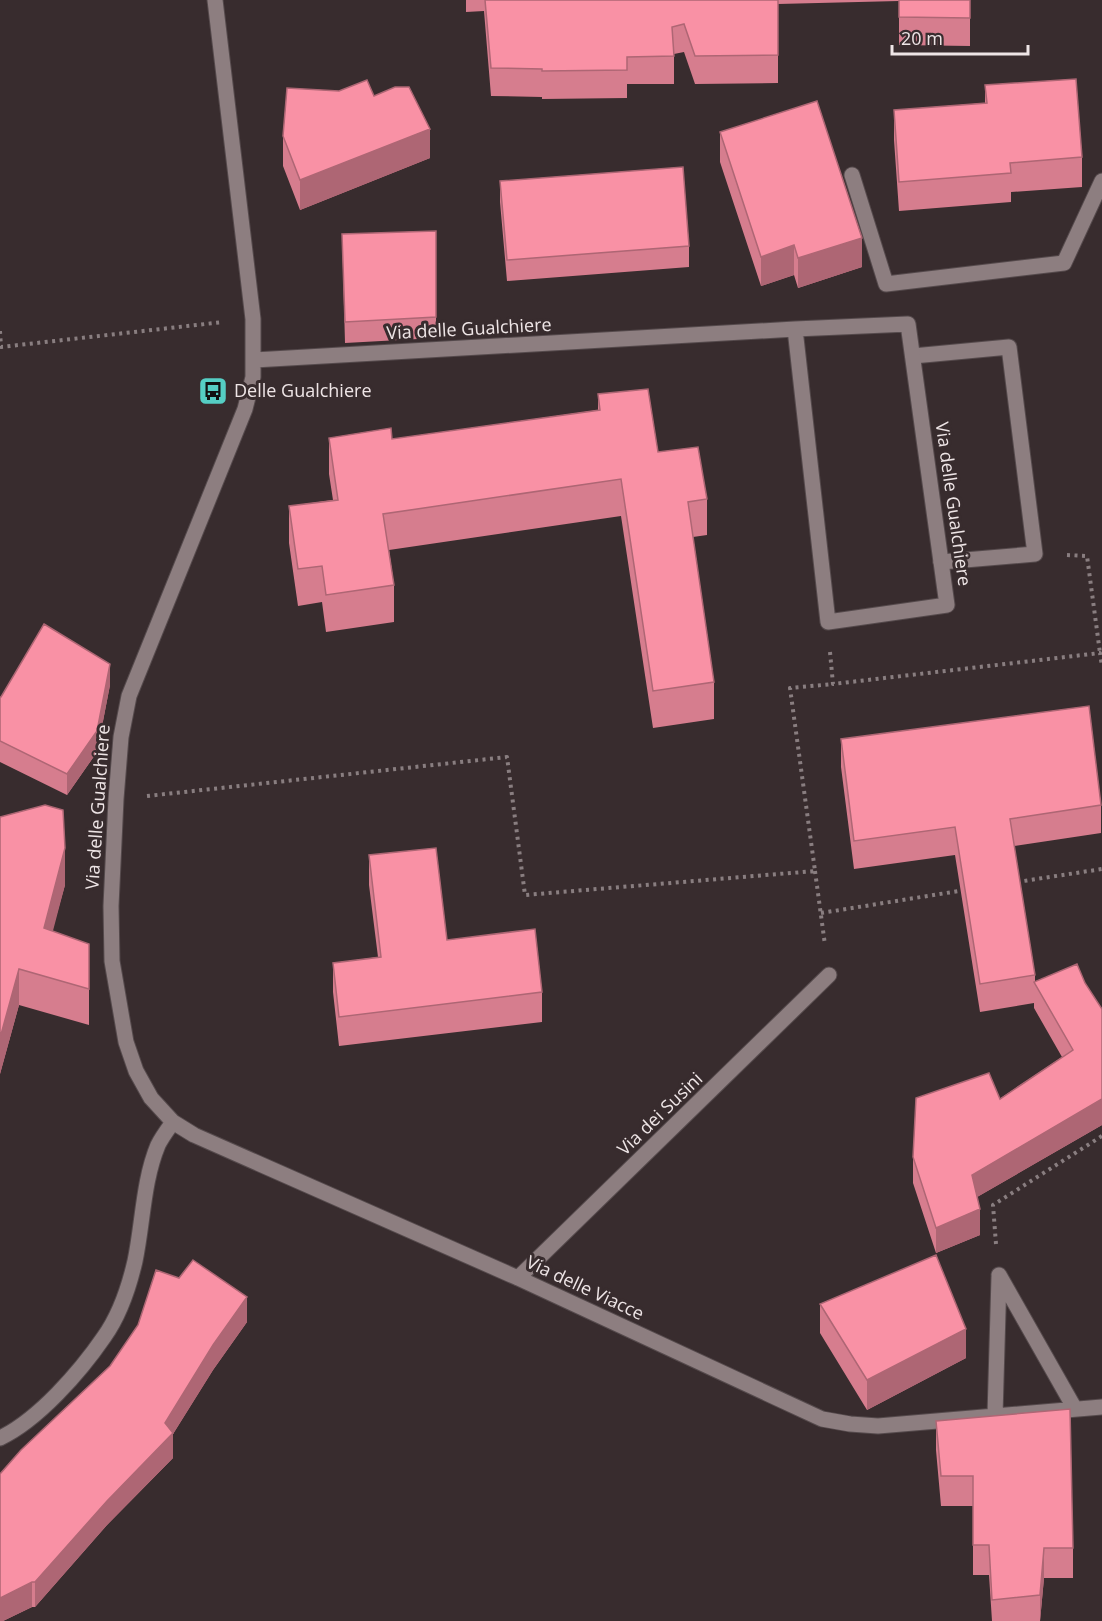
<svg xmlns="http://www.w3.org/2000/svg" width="1102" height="1621" font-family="'Open Sans',sans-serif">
<rect width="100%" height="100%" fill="#382c2e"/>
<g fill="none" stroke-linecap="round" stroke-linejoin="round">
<g stroke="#554a4c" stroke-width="17">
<path id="lane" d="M 913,356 L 1009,347 L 1035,554 L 941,562"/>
</g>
<g stroke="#554a4c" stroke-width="17">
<path id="street" d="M 215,0 L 253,319 L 253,377 L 245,409 L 129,696 L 121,737 L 116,799 L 111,906 L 112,961 L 126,1042 L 136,1071 L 151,1098 L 173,1122 L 194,1135 L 518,1278 L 822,1419 L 850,1424 L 878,1426 L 1102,1407
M 852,175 L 886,284 L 1064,263 L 1102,181
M 254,360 L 795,329 L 828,622 L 947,605 L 908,324 L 795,329
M 999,1275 L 1075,1409
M 518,1278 L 829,975
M 995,1415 L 999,1277
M 0,1438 C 38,1420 80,1372 104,1337 C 119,1316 129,1287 135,1261 C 143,1223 143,1181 158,1145 C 162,1137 168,1129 173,1122"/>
</g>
<path stroke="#897e80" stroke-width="4" stroke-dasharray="3 4.5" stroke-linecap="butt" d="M 0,331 L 1,347 L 223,322
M 1067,555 L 1087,556 L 1100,653
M 830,652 L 833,684 L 1100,653 L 1102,667
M 147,796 L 507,757 L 525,895 L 815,871 L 790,688 L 833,684
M 815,871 L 825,945
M 1017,882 L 1102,869
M 821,913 L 965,890
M 996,1244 L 993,1205 L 1102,1136"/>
<use href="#lane" stroke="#8d7e80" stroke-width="15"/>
<use href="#street" stroke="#8d7e80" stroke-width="15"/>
</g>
<path fill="#d67d8e" d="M 466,0 L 970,0 L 970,46 L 899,45 L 899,1 L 778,4 L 778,83 L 695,84 L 684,52 L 674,54 L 674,84 L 627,84 L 627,98 L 542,99 L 542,97 L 491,96 L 484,11 L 466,12 Z
M 985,85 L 1082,157 L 1082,187 L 1011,192 L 1011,202 L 899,211 L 894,140 L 894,110 L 985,103 Z
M 374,96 L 430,158 L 300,210 L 283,166 L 283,136 Z
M 720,132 L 862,267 L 798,288 L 794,275 L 761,286 L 720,162 Z
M 500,181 L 689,246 L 689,267 L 507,281 L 500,202 Z
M 436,231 L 436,338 L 345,343 L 342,234 Z
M 598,394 L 707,499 L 707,535 L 693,537 L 714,682 L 714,719 L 653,728 L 621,516 L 389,550 L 394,585 L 394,622 L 326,632 L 322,602 L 298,606 L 289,543 L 289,506 L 333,500 L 329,474 L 329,438 L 392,439 L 598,410 Z
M 110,685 L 97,752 L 67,795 L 0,762 L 0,697 L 1,697 Z
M 841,739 L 1101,805 L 1101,833 L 1014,846 L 1035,975 L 1035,982 L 1077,964 L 1102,1125 L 977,1197 L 980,1235 L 936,1253 L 913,1183 L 913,1157 L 1062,1057 L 1034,1008 L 1034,1003 L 980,1012 L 955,855 L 854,869 L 841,767 Z
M 0,817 L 65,885 L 52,931 L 89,944 L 89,1025 L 19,1005 L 0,1074 Z
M 369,855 L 447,940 L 542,992 L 542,1022 L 339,1046 L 333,992 L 333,963 L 378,957 L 369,885 Z
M 179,1278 L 247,1322 L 213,1370 L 173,1434 L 173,1458 L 107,1525 L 35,1607 L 32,1607 L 3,1621 L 0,1621 L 110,1366 Z
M 820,1304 L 966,1358 L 867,1410 L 820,1333 Z
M 936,1421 L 1073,1548 L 1073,1578 L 1044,1578 L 1040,1621 L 992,1621 L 989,1575 L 973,1575 L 973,1506 L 941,1506 L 936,1450 Z"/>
<path fill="#ae6674" d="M 430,129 L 430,158 L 300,210 L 300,180 Z
M 862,238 L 862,267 L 798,288 L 798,258 Z
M 794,245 L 794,275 L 761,286 L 761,257 Z
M 110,664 L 110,685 L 97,752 L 67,795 L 67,774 Z
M 65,848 L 65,885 L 44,965 L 44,928 Z
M 19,969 L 19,1005 L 0,1074 L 0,1038 Z
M 1102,1099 L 1102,1125 L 972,1200 L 972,1175 Z
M 980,1209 L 980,1235 L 936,1253 L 936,1228 Z
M 247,1297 L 247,1322 L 213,1370 L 173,1434 L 173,1458 L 107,1525 L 35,1607 L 35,1582 L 165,1423 L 213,1345 Z
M 966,1329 L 966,1358 L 867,1410 L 867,1380 Z
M 1044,1548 L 1044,1578 L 1040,1621 L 1040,1595 Z
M 32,1582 L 32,1607 L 3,1621 L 0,1621 L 0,1598 Z"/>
<path fill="#f991a5" stroke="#ae6674" stroke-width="1.5" d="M 485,0 L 778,0 L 778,55 L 695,56 L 684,24 L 672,27 L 674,56 L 627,57 L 627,70 L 542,71 L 542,69 L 491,68 Z
M 899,0 L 970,0 L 970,18 L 899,17 Z
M 1076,79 L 1082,157 L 1010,163 L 1011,173 L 899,182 L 894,110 L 987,103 L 985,85 Z
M 367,80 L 374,96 L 395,87 L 409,87 L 430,129 L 300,180 L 283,136 L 287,88 L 339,91 Z
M 817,101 L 862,238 L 798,258 L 794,245 L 761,257 L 720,132 Z
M 683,167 L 689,246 L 507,260 L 500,181 Z
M 436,231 L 436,317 L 345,322 L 342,234 Z
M 648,389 L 658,452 L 698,447 L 707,499 L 688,502 L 714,682 L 653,691 L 621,479 L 383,514 L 394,585 L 326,595 L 322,566 L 298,569 L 289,506 L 338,500 L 329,438 L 391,428 L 392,439 L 600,410 L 598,394 Z
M 44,624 L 110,664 L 97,731 L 67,774 L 0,741 L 0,697 L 1,697 Z
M 1089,706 L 1101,805 L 1010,819 L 1035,975 L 980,984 L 955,827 L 854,841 L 841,739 Z
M 45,805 L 63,810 L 65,848 L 44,928 L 89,944 L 89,989 L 19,969 L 0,1038 L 0,817 Z
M 436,848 L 447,940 L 535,929 L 542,992 L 339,1017 L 333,963 L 381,957 L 369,855 Z
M 1077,964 L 1085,983 L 1102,1009 L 1102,1099 L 972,1175 L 980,1209 L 936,1228 L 913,1157 L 916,1098 L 989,1073 L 1000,1099 L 1073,1050 L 1034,982 Z
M 936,1255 L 966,1329 L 867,1380 L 820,1304 Z
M 193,1260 L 247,1297 L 213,1345 L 165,1423 L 173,1433 L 107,1501 L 35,1582 L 32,1582 L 0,1598 L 0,1474 L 21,1450 L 110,1366 L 138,1325 L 156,1270 L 179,1278 Z
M 1070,1409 L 1073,1548 L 1044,1548 L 1040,1595 L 992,1600 L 989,1545 L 973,1545 L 973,1476 L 941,1476 L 936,1421 Z"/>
<defs>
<g id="bus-square" transform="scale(1.5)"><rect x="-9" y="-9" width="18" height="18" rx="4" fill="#55cec4" stroke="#382c2e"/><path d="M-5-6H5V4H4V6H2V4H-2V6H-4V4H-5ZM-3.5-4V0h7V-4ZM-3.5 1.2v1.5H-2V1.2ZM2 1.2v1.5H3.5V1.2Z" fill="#111"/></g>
</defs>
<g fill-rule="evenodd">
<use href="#bus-square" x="213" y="391"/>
</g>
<g text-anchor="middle" stroke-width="6" stroke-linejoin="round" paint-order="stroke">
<g font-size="18" fill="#eee5e6" stroke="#382c2e">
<text transform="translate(469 329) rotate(-3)" y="6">Via delle Gualchiere</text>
<text transform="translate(953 504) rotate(82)" y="6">Via delle Gualchiere</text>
<text transform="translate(98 807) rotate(-86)" y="6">Via delle Gualchiere</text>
<text transform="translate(660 1114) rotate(-44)" y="6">Via dei Susini</text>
<text transform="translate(585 1288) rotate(25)" y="6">Via delle Viacce</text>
</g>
<g font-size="18" fill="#eee5e6" stroke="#382c2e" text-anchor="start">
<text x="234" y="397">Delle Gualchiere</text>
</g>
</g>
<path d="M892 45v9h136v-9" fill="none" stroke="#eee5e6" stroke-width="3"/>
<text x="901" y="45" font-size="18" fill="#eee5e6" stroke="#382c2e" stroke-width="4.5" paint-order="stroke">20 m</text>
</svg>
